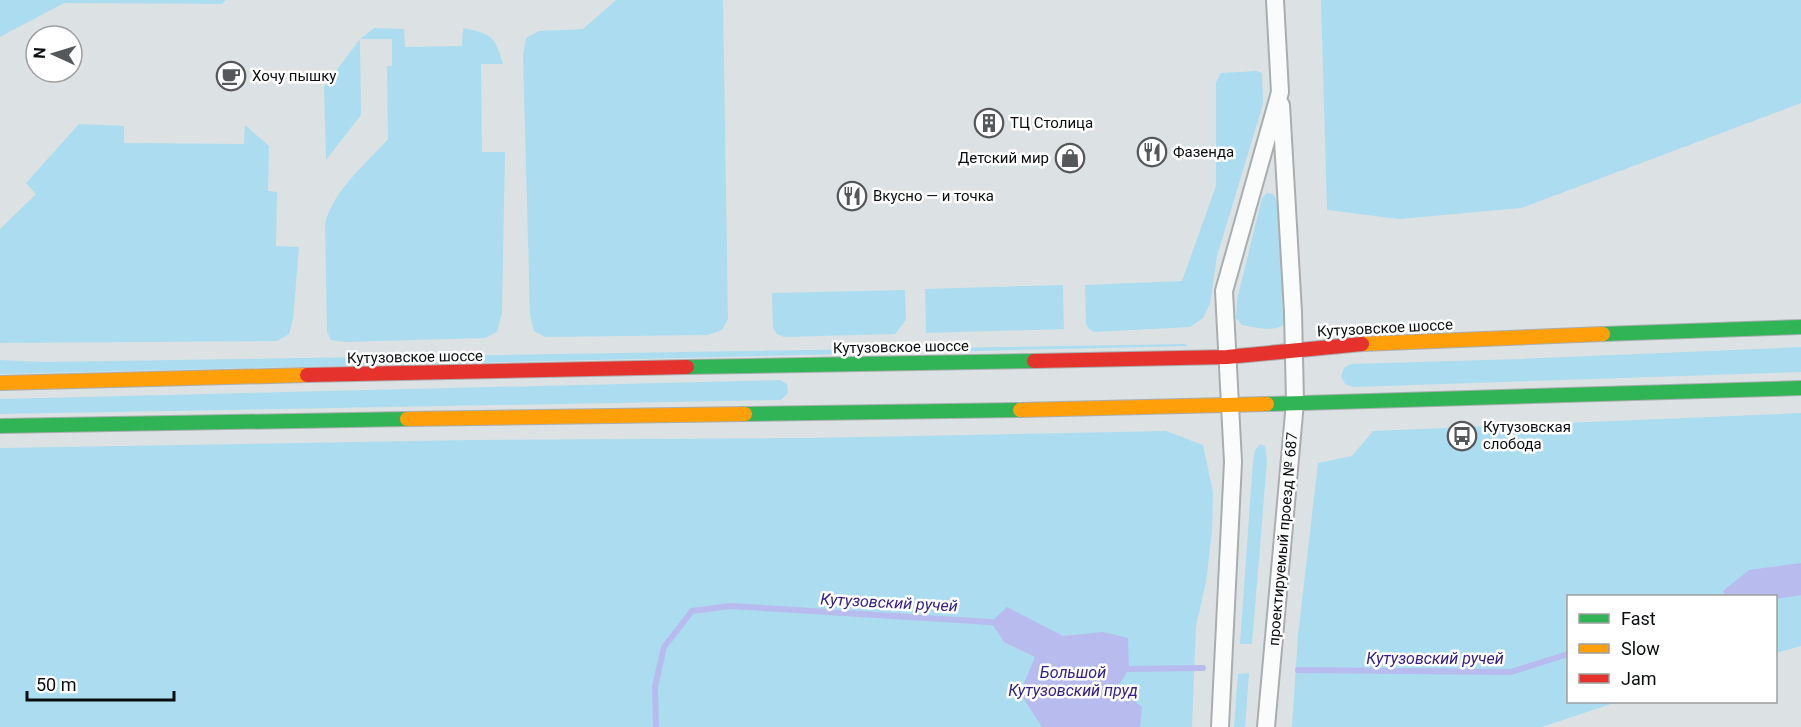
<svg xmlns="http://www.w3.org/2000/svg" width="1801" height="727" font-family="Roboto,sans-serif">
<rect width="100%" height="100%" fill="#dce2e4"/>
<path fill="#acdcef" d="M 0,0 L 226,0 L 222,4 L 64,3 L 0,37 Z
M 616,0 L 723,0 L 728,319 L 722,330 L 708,335 L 545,337 L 534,331 L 530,315 L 523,55 L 526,38 L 539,31 L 583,29 Z
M 1321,0 L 1801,0 L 1801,103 L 1521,208 L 1399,219 L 1327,210 Z
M 374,28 L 404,29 L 405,47 L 462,46 L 463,28 C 491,34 495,35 503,64 L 481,64 L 482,152 L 505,152 L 502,313 L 497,332 L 485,338 L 345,342 L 331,340 L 327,332 L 325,224 C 333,190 366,164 388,139 L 387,66 L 392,66 L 392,39 L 360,39 L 361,115 L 326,160 L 324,87 L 360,39 Z
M 1257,71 L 1262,73 L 1263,104 L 1217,256 L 1210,304 L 1203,318 L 1190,327 L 1094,332 L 1089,329 L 1086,324 L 1085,285 L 1182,281 L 1216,186 L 1216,82 L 1221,73 Z
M 79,124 L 124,126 L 124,143 L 244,144 L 245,125 L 269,146 L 268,191 L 277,192 L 276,246 L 299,247 L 293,319 L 289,334 L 277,341 L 0,343 L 0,229 L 36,194 L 26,183 Z
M 1267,193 L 1273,194 L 1276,199 L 1284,242 L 1288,322 C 1275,333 1258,328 1242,325 L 1236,318 L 1237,300 L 1262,198 Z
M 1063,285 L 1064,329 L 926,333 L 925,289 Z
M 905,290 L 906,320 L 895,334 L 784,337 L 777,334 L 773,328 L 772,293 Z
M 1185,344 L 1188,346 L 0,374 L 0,360 L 42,362 Z
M 1801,347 L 1801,372 L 1353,387 L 1345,384 L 1341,376 L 1344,368 L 1350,364 L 1521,359 Z
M 780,380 L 787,384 L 788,393 L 781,400 L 0,414 L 0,399 Z
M 1801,413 L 1801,646 L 1776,653 L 1776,596 L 1568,596 L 1568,702 L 1617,702 L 1542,727 L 1292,727 L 1298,635 L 1318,463 L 1352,456 L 1373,431 Z
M 1166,431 L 1203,445 L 1213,492 L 1212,532 L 1206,582 L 1196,626 L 1192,727 L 0,727 L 0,448 L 469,440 L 807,438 Z
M 1260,444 L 1265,446 L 1267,461 L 1252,644 L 1240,644 L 1253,461 L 1255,450 Z
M 1249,673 L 1245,727 L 1234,727 L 1238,674 Z"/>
<path fill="#b8bbee" d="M 1801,563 L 1801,595 L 1776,599 L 1776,596 L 1725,596 L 1723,591 L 1749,570 Z
M 1007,607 L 1063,636 L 1103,632 L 1128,638 L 1129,669 L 1117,688 L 1142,707 L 1140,727 L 1042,727 L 1020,693 L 1035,657 L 1004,642 L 991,622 Z"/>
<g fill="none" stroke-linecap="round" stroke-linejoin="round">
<path stroke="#b8bbee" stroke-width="6" d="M 1123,667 L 1129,669 L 1203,668
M 1298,670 L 1511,672 L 1568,654
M 656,727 L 655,687 L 664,647 L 692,611 L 730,606 L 991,622 L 997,624"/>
<g stroke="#a9adaf" stroke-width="20">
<path id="street" d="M 1220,727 L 1233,462 L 1224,291 L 1280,92 L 1275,0
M 1266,727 L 1295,402 L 1293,312 L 1281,105"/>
</g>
<g stroke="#a9adaf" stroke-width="16">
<path id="fast" d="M 1603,334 L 1801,327
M 687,367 L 1034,361
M 1267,404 L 1801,388
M 745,414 L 1020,410
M 0,426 L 407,419"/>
</g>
<g stroke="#a9adaf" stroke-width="16">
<path id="slow" d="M 1362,344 L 1603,334
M 0,383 L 307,375
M 1020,410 L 1267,404
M 407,419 L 745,414"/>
</g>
<g stroke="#a9adaf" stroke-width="16">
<path id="jam" d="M 1034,361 L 1227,357 L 1362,344
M 307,375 L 687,367"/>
</g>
<use href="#street" stroke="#fafbfb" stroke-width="16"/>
<use href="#fast" stroke="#30b455" stroke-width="14"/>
<use href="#slow" stroke="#ff9f0a" stroke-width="14"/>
<use href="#jam" stroke="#e5322d" stroke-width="14"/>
</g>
<defs>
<g id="cafe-ring" transform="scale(1.5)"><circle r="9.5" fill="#fff" stroke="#54585a" stroke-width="1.5"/><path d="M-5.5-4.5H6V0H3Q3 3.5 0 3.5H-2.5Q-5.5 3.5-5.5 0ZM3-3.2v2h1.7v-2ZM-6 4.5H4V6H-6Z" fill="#54585a"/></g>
<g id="building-ring" transform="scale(1.5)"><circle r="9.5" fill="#fff" stroke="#54585a" stroke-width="1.5"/><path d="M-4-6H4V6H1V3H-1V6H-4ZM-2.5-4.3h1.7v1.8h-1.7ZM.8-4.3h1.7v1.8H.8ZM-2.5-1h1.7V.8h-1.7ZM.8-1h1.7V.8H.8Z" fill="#54585a"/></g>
<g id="restaurant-ring" transform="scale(1.5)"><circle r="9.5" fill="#fff" stroke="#54585a" stroke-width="1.5"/><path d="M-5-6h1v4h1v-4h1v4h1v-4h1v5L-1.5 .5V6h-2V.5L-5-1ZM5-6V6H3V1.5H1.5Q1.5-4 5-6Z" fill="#54585a"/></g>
<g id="shop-ring" transform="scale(1.5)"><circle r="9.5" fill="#fff" stroke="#54585a" stroke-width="1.5"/><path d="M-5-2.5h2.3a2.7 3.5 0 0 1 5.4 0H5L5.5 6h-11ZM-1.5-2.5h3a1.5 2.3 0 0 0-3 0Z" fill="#54585a"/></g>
<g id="bus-ring" transform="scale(1.5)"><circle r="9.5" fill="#fff" stroke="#54585a" stroke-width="1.5"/><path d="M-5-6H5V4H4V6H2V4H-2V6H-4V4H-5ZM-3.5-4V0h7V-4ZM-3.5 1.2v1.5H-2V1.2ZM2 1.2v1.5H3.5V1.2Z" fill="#54585a"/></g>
</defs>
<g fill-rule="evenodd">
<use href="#cafe-ring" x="231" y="76"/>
<use href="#building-ring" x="989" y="123"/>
<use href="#restaurant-ring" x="1152" y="152"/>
<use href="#shop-ring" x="1070" y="158"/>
<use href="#restaurant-ring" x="852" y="196"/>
<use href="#bus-ring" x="1462" y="436"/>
</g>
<g text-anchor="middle" stroke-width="5" stroke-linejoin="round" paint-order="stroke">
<g font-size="15" fill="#0a0e0f" stroke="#fff" text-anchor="start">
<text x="252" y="81">Хочу пышку</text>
<text x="1010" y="128">ТЦ Столица</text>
<text x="1173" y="157">Фазенда</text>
<text x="1049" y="163" text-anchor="end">Детский мир</text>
<text x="873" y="201">Вкусно — и точка</text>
<text x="1483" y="432">Кутузовская<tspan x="1483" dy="17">слобода</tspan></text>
</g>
<g font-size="15" fill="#0a0e0f" stroke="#fff">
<text transform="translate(1385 328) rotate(-3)" y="5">Кутузовское шоссе</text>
<text transform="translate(901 347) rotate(-1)" y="5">Кутузовское шоссе</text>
<text transform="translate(415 357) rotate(-1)" y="5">Кутузовское шоссе</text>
<text transform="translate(1283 539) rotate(-85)" y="5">проектируемый проезд № 687</text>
</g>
<g font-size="16" font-style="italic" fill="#342087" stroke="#fff">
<text transform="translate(889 602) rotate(3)" y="6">Кутузовский ручей</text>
<text x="1435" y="664">Кутузовский ручей</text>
<text x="1073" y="678">Большой<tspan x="1073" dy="18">Кутузовский пруд</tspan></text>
</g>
</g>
<rect x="1567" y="595" width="210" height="108" fill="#ffffff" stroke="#9d9f9f" stroke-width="1.5"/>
<rect x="1579" y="614" width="30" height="9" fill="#30b455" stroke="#9d9f9f" stroke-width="1.5"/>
<text x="1621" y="625" font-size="18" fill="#0a0e0f">Fast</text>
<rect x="1579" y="644" width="30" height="9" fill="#ff9f0a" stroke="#9d9f9f" stroke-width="1.5"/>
<text x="1621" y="655" font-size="18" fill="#0a0e0f">Slow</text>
<rect x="1579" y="674" width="30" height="9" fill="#e5322d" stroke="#9d9f9f" stroke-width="1.5"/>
<text x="1621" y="685" font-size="18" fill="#0a0e0f">Jam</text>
<g transform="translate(54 54) rotate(274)"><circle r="28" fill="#ffffff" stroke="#9d9f9f" stroke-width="1.5"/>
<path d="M0-4.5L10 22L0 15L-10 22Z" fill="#54585a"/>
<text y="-9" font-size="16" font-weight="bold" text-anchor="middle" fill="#0a0e0f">N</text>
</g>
<path d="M27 691v9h147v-9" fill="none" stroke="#0a0e0f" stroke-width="3"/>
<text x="36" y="691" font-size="18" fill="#0a0e0f" stroke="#ffffff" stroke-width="4.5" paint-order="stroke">50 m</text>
</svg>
